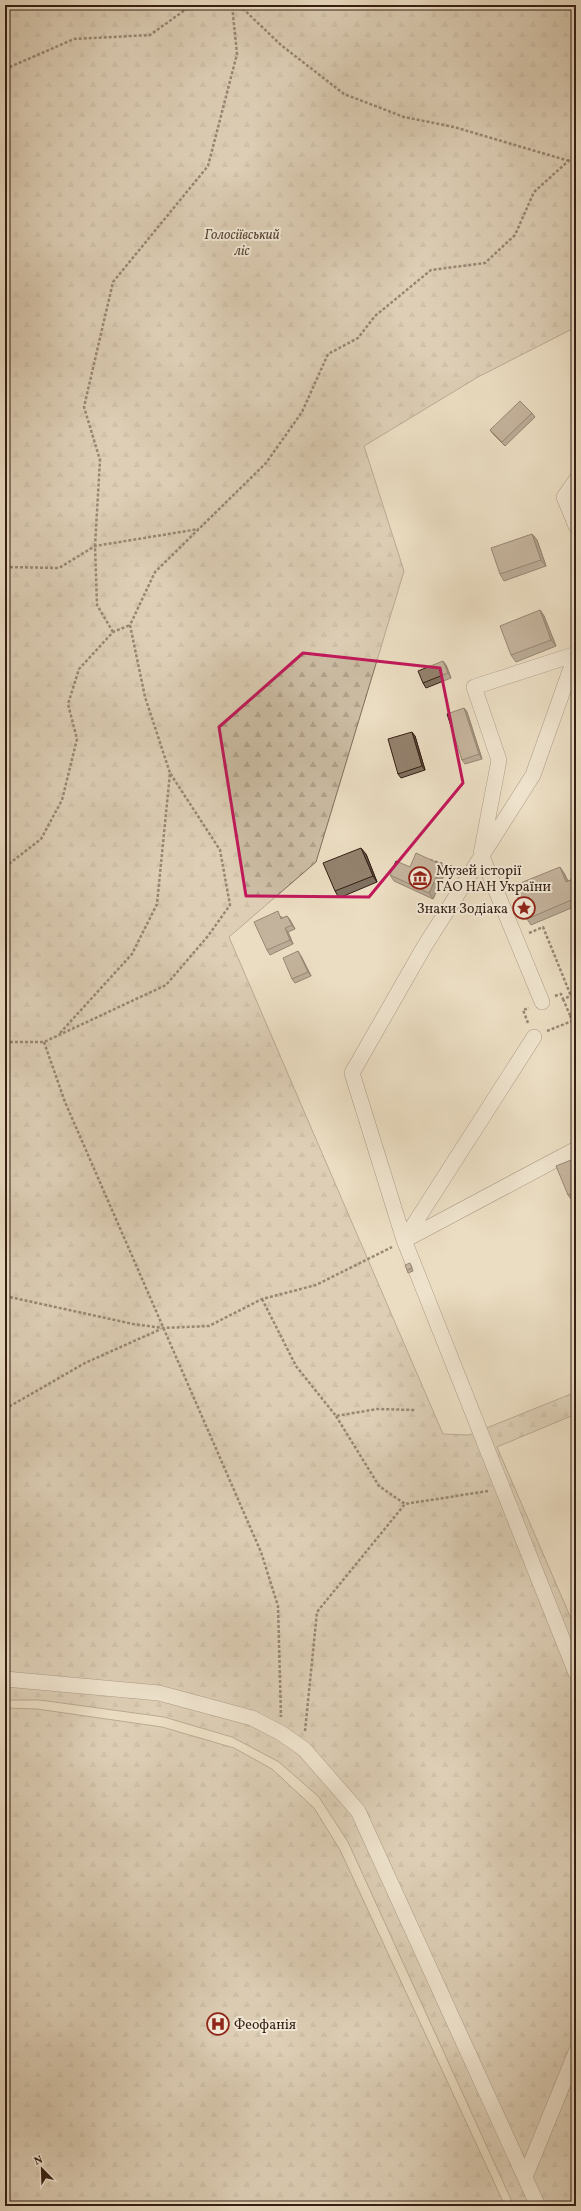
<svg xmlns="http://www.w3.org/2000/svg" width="581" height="2211" font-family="Vollkorn,serif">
<defs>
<pattern id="forest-firs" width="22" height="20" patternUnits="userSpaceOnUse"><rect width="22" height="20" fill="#ccbda4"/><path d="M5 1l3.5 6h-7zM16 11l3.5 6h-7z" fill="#b0a28c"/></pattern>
</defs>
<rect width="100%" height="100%" fill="#ebddc2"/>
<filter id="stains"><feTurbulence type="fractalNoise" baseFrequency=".005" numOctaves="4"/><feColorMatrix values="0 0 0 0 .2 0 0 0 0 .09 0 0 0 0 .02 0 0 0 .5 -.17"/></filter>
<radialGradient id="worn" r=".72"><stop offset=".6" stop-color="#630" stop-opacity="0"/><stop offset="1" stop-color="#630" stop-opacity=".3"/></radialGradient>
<path fill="url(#forest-firs)" stroke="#806e5c" d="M 5,5 L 576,5 L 576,327 L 478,377 L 364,446 L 404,571 L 316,862 L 229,937 L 443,1434 L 469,1435 L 576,1392 L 576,1414 L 497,1447 L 576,1630 L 576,2206 L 514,2206 L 348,1842 L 319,1797 L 279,1762 L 232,1737 L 164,1717 L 40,1700 L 5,1700 Z
M 5,1708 L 37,1709 L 162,1727 L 234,1748 L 272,1769 L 314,1808 L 340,1850 L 505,2206 L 5,2206 Z"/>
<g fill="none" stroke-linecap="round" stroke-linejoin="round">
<g stroke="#624e40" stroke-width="16">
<path id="minor" d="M 576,480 L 564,497 L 576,526
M 576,654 L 533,775 L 424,947 L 352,1073 L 404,1240 L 576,1673
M 542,1002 L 481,854 L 499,760 L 474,687 L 576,654
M 404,1240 L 534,1037
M 405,1240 L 576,1149
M 5,1679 L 159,1693 L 252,1718 L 281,1733 L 304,1749 L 358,1811 L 538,2206
M 525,2177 L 576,2052"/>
</g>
<path stroke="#351f14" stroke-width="2.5" stroke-dasharray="3 2" stroke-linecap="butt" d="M 239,5 L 281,45 L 344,94 L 404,117 L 454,127 L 576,163
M 5,69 L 74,39 L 150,35 L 192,5
M 5,567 L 59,568 L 95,546 L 199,529
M 113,632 L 97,605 L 95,546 L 100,460 L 84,407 L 113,282 L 208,166 L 237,54 L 232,5
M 430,860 L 456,868
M 5,867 L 41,839 L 62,800 L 77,739 L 68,704 L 79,669 L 113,632 L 130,625
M 529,933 L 543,927 L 571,996
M 555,996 L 561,994 L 563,999 L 576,994
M 563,999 L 570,1015
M 572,1021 L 576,1021
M 528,1023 L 523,1010 L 529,1008
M 547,1031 L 572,1021 L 570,1015 L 576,1013
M 60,1033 L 132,954 L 157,904 L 170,773 L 145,697 L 130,625 L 155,572 L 266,463 L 302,412 L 328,354 L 358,338 L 375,316 L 431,270 L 485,263 L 515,235 L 534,192 L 576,154
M 5,1042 L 44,1042 L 166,985 L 208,936 L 230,905 L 220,850 L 170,773
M 44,1042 L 65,1102 L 261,1552 L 278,1606 L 281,1717
M 5,1296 L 133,1324 L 163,1328 L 209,1326 L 262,1299 L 316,1285 L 392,1247
M 262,1299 L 296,1366 L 336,1416 L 377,1409 L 415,1410
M 5,1409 L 85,1363 L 161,1329
M 336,1416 L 379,1486 L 405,1504
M 305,1731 L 317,1612 L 405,1504 L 488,1491"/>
<use href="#minor" stroke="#f2e9d7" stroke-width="15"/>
</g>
<path fill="#7f705f" stroke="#351f14" d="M 532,413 L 535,417 L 505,446 L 493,434 L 490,430 Z
M 532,534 L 537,540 L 546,566 L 504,581 L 500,574 Z
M 540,610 L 544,616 L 556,646 L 516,662 L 511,655 Z
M 446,665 L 451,678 L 426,688 L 423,683 Z
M 464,708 L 467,712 L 482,759 L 465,764 L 462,760 Z
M 415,736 L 425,770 L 401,778 L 398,774 Z
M 366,854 L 377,882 L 339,898 L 335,891 Z
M 410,867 L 446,871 L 433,899 L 394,881 L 390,875 Z
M 564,873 L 568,881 L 576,878 L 576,906 L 531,925 L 527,919 Z
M 281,916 L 282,918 L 287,916 L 290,920 L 295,929 L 288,932 L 293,944 L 270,955 L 267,950 Z
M 301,956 L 311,976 L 295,983 L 292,979 Z
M 576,1159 L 576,1197 L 571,1199 L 568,1195 Z
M 411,1265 L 413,1271 L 408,1273 L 407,1270 Z"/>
<path fill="#685b4d" stroke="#351f14" d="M 532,534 L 537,540 L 546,566 L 541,560 Z
M 540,610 L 544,616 L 556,646 L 551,640 Z
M 443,661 L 446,665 L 451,678 L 448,673 Z
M 464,708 L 467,712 L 482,759 L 479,754 Z
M 412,732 L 415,736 L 425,770 L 422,766 Z
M 361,848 L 366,854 L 377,882 L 373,876 Z
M 442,865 L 446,871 L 433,899 L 429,893 Z
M 560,867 L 564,873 L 571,888 L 566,882 Z
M 287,916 L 290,920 L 295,929 L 292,925 Z
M 285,928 L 288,932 L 293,944 L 290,940 Z
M 298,951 L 301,956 L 311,976 L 308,972 Z"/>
<path fill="#94826e" stroke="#351f14" d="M 520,401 L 532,413 L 502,442 L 490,430 Z
M 532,534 L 541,560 L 500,574 L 491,548 Z
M 540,610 L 551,640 L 511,655 L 500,626 Z
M 443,661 L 448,673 L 423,683 L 418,671 Z
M 464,708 L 479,754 L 462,760 L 447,714 Z
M 412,732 L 422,766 L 398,774 L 388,739 Z
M 361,848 L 373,876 L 335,891 L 323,863 Z
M 416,853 L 442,865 L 429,893 L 390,875 L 396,861 L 410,867 Z
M 560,867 L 566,882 L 576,878 L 576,898 L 527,919 L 513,886 Z
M 278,911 L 281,919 L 287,916 L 292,925 L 285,928 L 290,940 L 267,950 L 254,922 Z
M 298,951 L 308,972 L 292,979 L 283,958 Z
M 576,1158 L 576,1192 L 568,1195 L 556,1166 Z
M 410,1263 L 412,1268 L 407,1270 L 405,1265 Z"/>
<path d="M0 0H581V2211H0ZM 303,653 L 440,668 L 463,783 L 369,897 L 246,896 L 219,727 Z" fill="#ebddc2" fill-opacity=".55" fill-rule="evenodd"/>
<path fill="none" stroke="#c2185b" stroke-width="3" stroke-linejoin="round" d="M 303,653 L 440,668 L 463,783 L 369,897 L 246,896 L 219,727 Z"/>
<defs>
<g id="museum-ring" transform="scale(1.15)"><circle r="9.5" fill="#f2e9d7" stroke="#8f2418" stroke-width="1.5"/><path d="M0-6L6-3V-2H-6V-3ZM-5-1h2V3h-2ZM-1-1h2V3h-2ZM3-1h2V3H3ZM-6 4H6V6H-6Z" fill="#8f2418"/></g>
<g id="sight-ring" transform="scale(1.15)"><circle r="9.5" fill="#f2e9d7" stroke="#8f2418" stroke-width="1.5"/><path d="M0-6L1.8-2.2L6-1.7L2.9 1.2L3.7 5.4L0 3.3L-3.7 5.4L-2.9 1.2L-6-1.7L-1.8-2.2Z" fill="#8f2418"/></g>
<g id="hospital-ring" transform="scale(1.15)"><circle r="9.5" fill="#f2e9d7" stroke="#8f2418" stroke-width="1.5"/><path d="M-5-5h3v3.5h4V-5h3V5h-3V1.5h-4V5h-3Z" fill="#8f2418"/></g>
</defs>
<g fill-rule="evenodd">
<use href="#museum-ring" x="420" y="878"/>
<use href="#sight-ring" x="524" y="908"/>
<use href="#hospital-ring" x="218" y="2024"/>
</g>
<g text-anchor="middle" stroke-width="4" stroke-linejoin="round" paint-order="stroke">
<g font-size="14" font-style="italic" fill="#5b4638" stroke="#f2e9d7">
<text x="242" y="239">Голосіївський<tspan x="242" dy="16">ліс</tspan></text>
</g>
<g font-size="14" fill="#351f14" stroke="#f2e9d7" text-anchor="start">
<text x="436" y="875">Музей історії<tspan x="436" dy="16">ГАО НАН України</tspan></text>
<text x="508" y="913" text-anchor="end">Знаки Зодіака</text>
<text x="234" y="2029">Феофанія</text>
</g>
</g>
<rect width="581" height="2211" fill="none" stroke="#ebddc2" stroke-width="20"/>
<rect x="6" y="6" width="569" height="2199" fill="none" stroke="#351f14" stroke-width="2"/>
<rect x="10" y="10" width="561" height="2191" fill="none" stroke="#351f14"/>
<g transform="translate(42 2169) rotate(337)" stroke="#f2e9d7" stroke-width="3" paint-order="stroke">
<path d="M0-3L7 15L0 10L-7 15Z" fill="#351f14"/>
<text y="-6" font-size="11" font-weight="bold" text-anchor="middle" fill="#351f14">N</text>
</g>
<rect width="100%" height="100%" filter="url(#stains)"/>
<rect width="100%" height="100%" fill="url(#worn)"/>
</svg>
